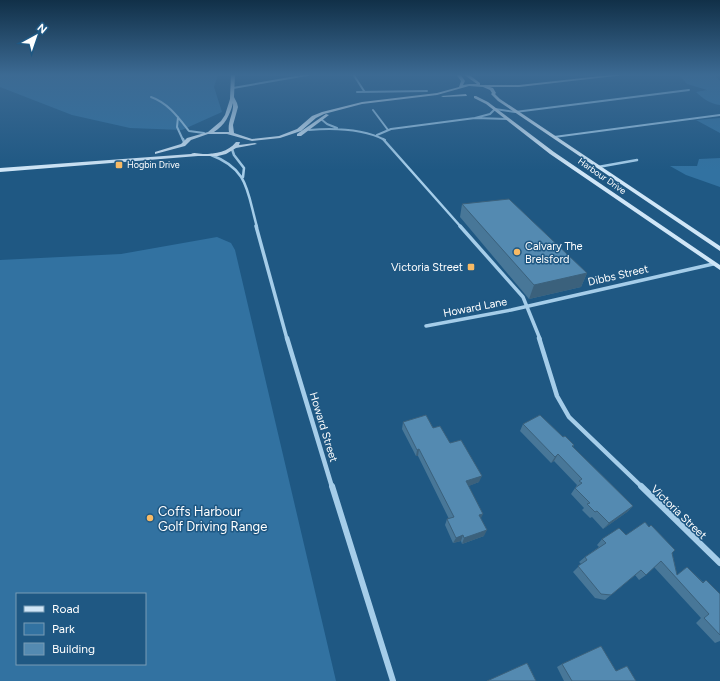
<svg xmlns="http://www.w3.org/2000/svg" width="720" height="681" font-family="Figtree,sans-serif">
<rect width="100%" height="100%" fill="#1f5883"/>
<path fill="#3272a1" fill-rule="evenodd" d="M 0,74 L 218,74 L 214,87 L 222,112 L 182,130 L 130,128 L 72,115 L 0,87 Z
M 684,74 L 693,76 L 714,74 L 720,81 L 720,105 C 711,104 703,99 696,92 L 707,90 L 687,84 L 679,75 Z
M 720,118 L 720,133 L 696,120 Z
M 720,158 L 720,187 L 686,175 L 670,166 L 697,166 L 699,159 Z
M 217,237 L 231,243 L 235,250 L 336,681 L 0,681 L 0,260 L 121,254 ZM 17,594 L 145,594 L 145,664 L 17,664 Z"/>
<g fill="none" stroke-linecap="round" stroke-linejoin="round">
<path stroke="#a5cde9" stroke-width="2" d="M 353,74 L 364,91
M 233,88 L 313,74
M 357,92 L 427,91
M 151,97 C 168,103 178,117 189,131 L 204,133
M 373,110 L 388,130
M 178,117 L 177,127 L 183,140
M 475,118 L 490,114 L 495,109 L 515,112 L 689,90
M 321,119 L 327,124 L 337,128
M 309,130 C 333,128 363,129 385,140
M 377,135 L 391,129 L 475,118 L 508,119
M 554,137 L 720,115"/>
<path stroke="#a5cde9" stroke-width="2.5" d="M 183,139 L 184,142
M 383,139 L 461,227
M 232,149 L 234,155 L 244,168 L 243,177
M 211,155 C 249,169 247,192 257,227
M 598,167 L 637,160"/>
<path stroke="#a5cde9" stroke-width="3.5" d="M 256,226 L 287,339
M 460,226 L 523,297 L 540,339
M 426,326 L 511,310 L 713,264"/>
<path stroke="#a5cde9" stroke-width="4.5" d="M 287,338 L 332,487
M 539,338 L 557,396 L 569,417 L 642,487"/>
<path stroke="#a5cde9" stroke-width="6" d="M 332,486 L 393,681
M 641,486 L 720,563"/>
<path fill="#d0e6f7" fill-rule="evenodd" d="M 231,74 L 235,74 L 234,97 L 237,103 L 238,107 L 233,125 L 234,133 L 252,139 L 279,136 L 297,129 L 312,116 L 322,112 L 362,102 L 437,93 L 459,87 L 461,81 L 456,74 L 460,74 L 465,81 L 463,85 L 469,84 L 477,84 L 463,74 L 468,74 L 480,83 L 480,85 L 519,85 L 619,74 L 633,74 L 519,87 L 490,87 L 493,88 L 496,93 L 495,94 L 500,99 L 720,246 L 720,251 L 498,101 L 491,94 L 492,93 L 490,90 L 483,87 L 469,86 L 437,95 L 362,104 L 324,114 L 316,118 L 301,131 L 280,138 L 252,141 L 227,134 L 208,134 L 191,140 L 185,146 L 155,154 L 155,152 L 181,144 L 187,138 L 208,132 L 221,121 L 225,115 L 230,99 ZM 233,103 C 234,113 227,122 229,132 L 214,132 C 225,125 230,115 233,103 Z
M 466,94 L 467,96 L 443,97 L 441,96 Z
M 474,96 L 476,96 L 488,102 L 554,152 L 720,265 L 720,270 L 550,154 L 486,104 L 474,98 Z
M 326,114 L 329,115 L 301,136 L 297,136 L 297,134 Z
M 236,142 L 240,142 L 239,145 L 255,143 L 257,144 L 236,148 L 226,154 L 218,156 L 198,156 L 0,172 L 0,168 L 191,154 C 194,152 199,154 203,154 C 216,154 228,152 236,142 Z"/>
</g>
<path fill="#487798" d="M 462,204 L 587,273 L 581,287 L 529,299 L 460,217 Z
M 403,422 L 433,428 L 450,443 L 479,482 L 468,486 L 481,519 L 484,536 L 462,544 L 461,541 L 453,543 L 445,525 L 447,519 L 449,519 L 418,456 L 416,456 L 402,429 Z
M 523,424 L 563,437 L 574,445 L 573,447 L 633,506 L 627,512 L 603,529 L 592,517 L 590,518 L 582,510 L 584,508 L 571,494 L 577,485 L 554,461 L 551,463 L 520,431 Z
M 626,535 L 672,553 L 677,575 L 687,567 L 703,582 L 706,580 L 720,594 L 720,641 L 715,643 L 696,623 L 701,618 L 654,567 L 646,575 L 639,580 L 635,575 L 605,600 L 595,598 L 573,572 L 581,564 L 579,562 L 585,557 L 599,547 L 597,545 L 602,539 Z
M 562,664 L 616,671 L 636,681 L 564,681 L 557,667 Z"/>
<path fill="#3b617c" d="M 587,273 L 581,287 L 529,299 L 534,285 Z
M 419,449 L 418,456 L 416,456 L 417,450 Z
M 558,454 L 554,461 L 551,463 L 555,457 Z
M 482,476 L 479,482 L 464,488 L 466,481 Z
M 633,506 L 627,512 L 603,529 L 609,523 Z
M 483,514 L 480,520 L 479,515 Z
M 487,530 L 484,536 L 462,544 L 464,538 Z
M 463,535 L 461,541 L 453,543 L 456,538 Z"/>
<path fill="#548ab1" stroke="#3b617c" d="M 509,199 L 587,273 L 534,285 L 462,204 Z
M 426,415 L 433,428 L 440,426 L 450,443 L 461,440 L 482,476 L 466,481 L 483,514 L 479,515 L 487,530 L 464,538 L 463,535 L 456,538 L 447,519 L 454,517 L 419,449 L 417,450 L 403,422 Z
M 540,415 L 563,437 L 565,436 L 574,445 L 572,446 L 633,506 L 609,523 L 597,511 L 595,512 L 587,504 L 590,503 L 575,488 L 582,483 L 579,481 L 582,479 L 558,454 L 555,457 L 523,424 Z
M 645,522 L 649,527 L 651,525 L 675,550 L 672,553 L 677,575 L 687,567 L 703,583 L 706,580 L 720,594 L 720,635 L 704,618 L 709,614 L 661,561 L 646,575 L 641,570 L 611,595 L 601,594 L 578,566 L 587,560 L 585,557 L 606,543 L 602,539 L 619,528 L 626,535 Z
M 601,646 L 616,671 L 627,666 L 636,681 L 572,681 L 562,664 Z
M 527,663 L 536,681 L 487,681 Z"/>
<linearGradient id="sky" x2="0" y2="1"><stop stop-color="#113048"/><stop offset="0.44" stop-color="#3c6a93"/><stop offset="1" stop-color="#3c6a93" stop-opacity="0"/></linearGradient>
<rect width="720" height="170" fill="url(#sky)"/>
<g fill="#f8ba65" stroke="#1f5883" stroke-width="1.5">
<rect x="115" y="161" width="8" height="8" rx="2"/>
<circle cx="517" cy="252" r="4"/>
<rect x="467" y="263" width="8" height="8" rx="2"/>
<circle cx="150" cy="518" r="4"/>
</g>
<g text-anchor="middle" stroke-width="3" stroke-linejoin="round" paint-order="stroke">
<g font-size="9" fill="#fff" stroke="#1f5883" text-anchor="start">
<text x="127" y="168">Hogbin Drive</text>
</g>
<g font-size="9" fill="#fff" stroke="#1f5883">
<text transform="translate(602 176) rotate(35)" y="3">Harbour Drive</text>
</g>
<g font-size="11" fill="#fff" stroke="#1f5883" text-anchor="start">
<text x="525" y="250">Calvary The<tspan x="525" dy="13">Brelsford</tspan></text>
<text x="463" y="271" text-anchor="end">Victoria Street</text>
</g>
<g font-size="11" fill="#fff" stroke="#1f5883">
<text transform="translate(618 275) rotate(-13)" y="4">Dibbs Street</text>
<text transform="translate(475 307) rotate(-11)" y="4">Howard Lane</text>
<text transform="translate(324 427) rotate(73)" y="4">Howard Street</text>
<text transform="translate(679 512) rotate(44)" y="4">Victoria Street</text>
</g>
<g font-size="13" fill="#fff" stroke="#1f5883" text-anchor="start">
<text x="158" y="516">Coffs Harbour<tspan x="158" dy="15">Golf Driving Range</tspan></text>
</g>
</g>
<rect x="16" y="593" width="130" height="72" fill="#1f5883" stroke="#799bb5"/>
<rect x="24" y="606" width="20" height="6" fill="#d0e6f7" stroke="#799bb5"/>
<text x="52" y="613" font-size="12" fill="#ffffff">Road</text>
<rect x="24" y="623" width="20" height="12" fill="#3272a1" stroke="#799bb5"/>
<text x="52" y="633" font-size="12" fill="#ffffff">Park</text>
<rect x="24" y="643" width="20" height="12" fill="#548ab1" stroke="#799bb5"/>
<text x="52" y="653" font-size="12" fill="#ffffff">Building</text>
<g transform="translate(36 36) rotate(40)" stroke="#1f5883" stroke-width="3" paint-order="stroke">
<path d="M0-3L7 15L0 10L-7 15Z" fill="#ffffff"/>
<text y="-6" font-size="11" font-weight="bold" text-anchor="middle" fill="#ffffff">N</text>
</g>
</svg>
